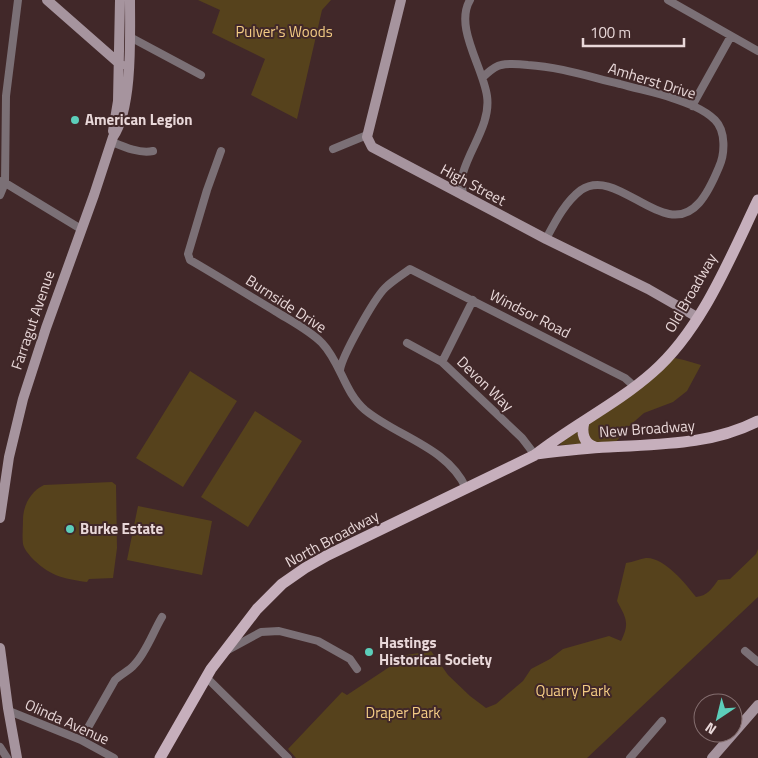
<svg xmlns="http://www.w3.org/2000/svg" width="758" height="758" font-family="'Titillium Web',sans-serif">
<rect width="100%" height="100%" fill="#412829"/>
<path fill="#56421c" d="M 198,0 L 331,0 L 322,10 L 297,119 L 251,95 L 265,59 L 212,33 L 220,10 Z
M 670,357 L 684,360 L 701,365 L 687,391 L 673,402 L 644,413 L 628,427 L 616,442 L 560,445 L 565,437 Z
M 190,371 L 237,401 L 183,487 L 136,458 Z
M 255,411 L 302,441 L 248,527 L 201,497 Z
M 112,482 L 116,485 L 117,548 L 113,578 L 89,579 L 87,582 C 63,579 48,575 31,557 C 28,553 24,549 23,544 C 22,536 23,528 23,520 C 23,505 31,491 44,485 Z
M 138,506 L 212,521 L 202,575 L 127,560 Z
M 758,549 L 758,597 L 587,758 L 296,758 L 288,749 L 342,692 L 347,695 L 400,660 L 400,656 L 431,651 L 448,675 L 470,696 L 486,708 L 496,704 L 510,692 L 523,681 L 531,669 L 550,659 L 563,649 L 609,636 L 621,641 C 630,623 626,618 617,601 L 626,563 C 633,562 640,559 646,558 C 664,557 686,584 696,597 C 707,596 712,589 718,580 L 730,579 L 756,554 Z"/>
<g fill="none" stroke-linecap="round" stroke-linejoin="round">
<path stroke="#7b7076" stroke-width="8" d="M 668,0 L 758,51
M 130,37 L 201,75
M 483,77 C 488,73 494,66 501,65 C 510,63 519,64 528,65 C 560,67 590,77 620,84 C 637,89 655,92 672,98 C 687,103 704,109 715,120 C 726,131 725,154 719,167 C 714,179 708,193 699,203 C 664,243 618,165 581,190 C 565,202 555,222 546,239
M 692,106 L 731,36
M 112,142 C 124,147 140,154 153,151
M 333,149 L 367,135
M 221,151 L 207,190 L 188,254 L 190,260 C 218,276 246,294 275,311 C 291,321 309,330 322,343 C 341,363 344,392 365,410 C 398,437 447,447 466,488
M 2,181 L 81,229
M 0,195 L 5,183 L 6,96 L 18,0
M 463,196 C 462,188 461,180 463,173 C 470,148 491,123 487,96 C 483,67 454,27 470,0
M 407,343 L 442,362 L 522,438 L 535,455
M 442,362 L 473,300
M 340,370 C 342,356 374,299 385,288 C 392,281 402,275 410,269 L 625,378 L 635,387
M 226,651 L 261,632 L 279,631 L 318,641 L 350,659 L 357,669
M 745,651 L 758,662
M 206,677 L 288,758
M 9,711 L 81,740 L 114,758
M 81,740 L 115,680 C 121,674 129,671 134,665 C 146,653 153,632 162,617
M 0,747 L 7,758
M 630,758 L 662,721"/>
<path stroke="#a6949e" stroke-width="10" d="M 47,0 L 121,65
M 401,0 L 367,137 L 372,147 L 546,239 L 648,289 L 697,317
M 113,131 L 118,101 L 120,0
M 0,518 L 9,457 L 23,399 L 46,328 L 94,195 L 113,137 C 133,108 130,35 130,0
M 0,648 L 8,708 L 17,758
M 712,758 L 758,705"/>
<path stroke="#c6afbc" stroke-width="11" d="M 584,422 C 581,433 584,444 595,447
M 536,454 C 560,451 584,448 609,447 C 660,444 711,445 758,421
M 160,758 L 211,669 L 257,609 L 282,584 L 305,568 L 328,555 L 535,455 C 573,425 617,404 653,372 C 702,329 730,258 758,200"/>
</g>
<g fill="#5cceba" stroke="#412829" stroke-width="2">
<circle cx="75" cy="120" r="5"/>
<circle cx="70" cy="529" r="5"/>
<circle cx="369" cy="652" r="5"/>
</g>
<g text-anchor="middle" stroke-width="4" stroke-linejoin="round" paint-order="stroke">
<g font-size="15" fill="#f3cb84" stroke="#412829">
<text x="284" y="37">Pulver's Woods</text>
<text x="573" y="696">Quarry Park</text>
<text x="403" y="718">Draper Park</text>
</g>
<g font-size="15" fill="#e9d8d9" stroke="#412829">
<text transform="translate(652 81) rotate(17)" y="5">Amherst Drive</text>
<text transform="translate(473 185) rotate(28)" y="5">High Street</text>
<text transform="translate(691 293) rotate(-60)" y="5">Old Broadway</text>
<text transform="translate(286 304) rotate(33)" y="5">Burnside Drive</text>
<text transform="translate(530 314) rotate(27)" y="5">Windsor Road</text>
<text transform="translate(33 320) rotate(-71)" y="5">Farragut Avenue</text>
<text transform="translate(485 384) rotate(44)" y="5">Devon Way</text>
<text transform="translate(647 429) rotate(-4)" y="5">New Broadway</text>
<text transform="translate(332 539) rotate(-28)" y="5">North Broadway</text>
<text transform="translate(67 722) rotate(24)" y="5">Olinda Avenue</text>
</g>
<g font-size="15" font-weight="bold" fill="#e9d8d9" stroke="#412829" text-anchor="start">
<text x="85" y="125">American Legion</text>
<text x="80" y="534">Burke Estate</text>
<text x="379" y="648">Hastings<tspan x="379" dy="17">Historical Society</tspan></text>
</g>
</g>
<g transform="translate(718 718) rotate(215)"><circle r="24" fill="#412829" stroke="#846e6f"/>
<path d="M0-4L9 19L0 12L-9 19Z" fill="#5cceba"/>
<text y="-8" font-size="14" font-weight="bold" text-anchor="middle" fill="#e9d8d9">N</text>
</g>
<path d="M583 38v8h101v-8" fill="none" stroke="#e9d8d9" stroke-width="2.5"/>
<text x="590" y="38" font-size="15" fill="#e9d8d9" stroke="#412829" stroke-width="4" paint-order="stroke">100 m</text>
</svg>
